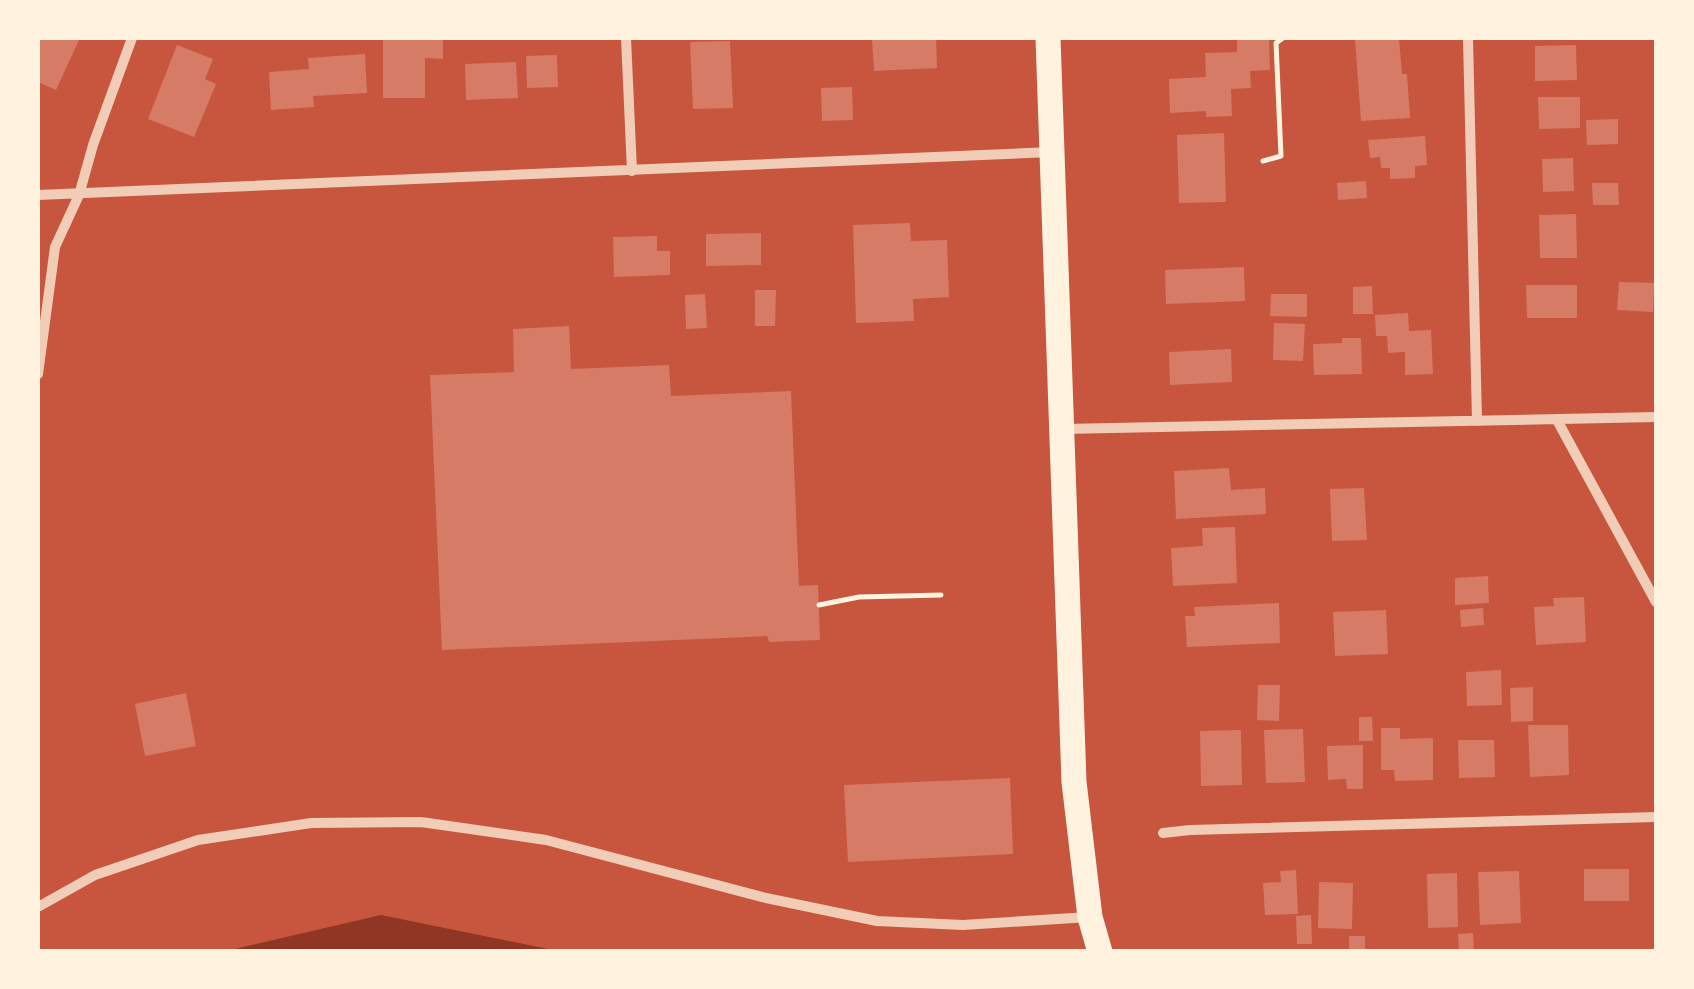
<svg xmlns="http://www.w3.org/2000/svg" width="1694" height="989" font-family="Figtree,sans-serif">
<rect width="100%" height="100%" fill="#c8553d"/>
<path fill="#8f3625" d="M 381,915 L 558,951 L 226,951 Z"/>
<path fill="#d67c66" d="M 38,38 L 80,38 L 56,90 L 38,82 Z
M 418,38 L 443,38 L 443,59 L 425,58 L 425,98 L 383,98 L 383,40 L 418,40 Z
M 880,38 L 936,38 L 937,68 L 874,71 L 872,39 Z
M 1237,38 L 1269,38 L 1270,70 L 1250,71 L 1251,88 L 1231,89 L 1232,116 L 1206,117 L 1206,111 L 1170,113 L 1169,79 L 1206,77 L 1205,53 L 1237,52 Z
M 1385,38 L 1399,38 L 1402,74 L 1407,74 L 1410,118 L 1361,121 L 1355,39 Z
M 730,41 L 733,108 L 693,109 L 690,42 Z
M 177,45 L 213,59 L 205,79 L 216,84 L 194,137 L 148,119 Z
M 1576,45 L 1577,80 L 1535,81 L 1535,46 Z
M 365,54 L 367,93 L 313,96 L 314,107 L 271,110 L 269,72 L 309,69 L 308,58 Z
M 557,55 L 558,87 L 527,88 L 526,56 Z
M 516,62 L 518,98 L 466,100 L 465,64 Z
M 852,87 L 853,120 L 822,121 L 821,88 Z
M 1538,97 L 1580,97 L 1580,128 L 1539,129 Z
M 1618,119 L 1618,144 L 1587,145 L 1586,120 Z
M 1224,133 L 1226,202 L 1179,203 L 1177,135 Z
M 1425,136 L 1427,165 L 1415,166 L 1415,178 L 1390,179 L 1390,168 L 1381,168 L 1380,157 L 1370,158 L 1368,140 Z
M 1573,158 L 1574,191 L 1543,192 L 1542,159 Z
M 1366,181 L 1367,198 L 1338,200 L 1337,183 Z
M 1592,183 L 1618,183 L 1619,205 L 1593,205 Z
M 1576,214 L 1577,258 L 1540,258 L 1539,215 Z
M 910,223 L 911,241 L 947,240 L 949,297 L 913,299 L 914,321 L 856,323 L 853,225 Z
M 761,233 L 761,265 L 706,266 L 706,234 Z
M 657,236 L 657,251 L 670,251 L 670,275 L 614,277 L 613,237 Z
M 1244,267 L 1245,301 L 1166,304 L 1165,270 Z
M 1619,282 L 1654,283 L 1653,312 L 1617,310 Z
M 1526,285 L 1577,285 L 1577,318 L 1527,318 Z
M 1372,286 L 1373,314 L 1353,314 L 1353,287 Z
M 755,290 L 776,290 L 775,326 L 755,326 Z
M 705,294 L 707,328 L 686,329 L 685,295 Z
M 1271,294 L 1307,294 L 1307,317 L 1270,316 Z
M 1408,313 L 1409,331 L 1431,330 L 1433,374 L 1405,375 L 1405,352 L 1388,353 L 1387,336 L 1376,336 L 1375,315 Z
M 1274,323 L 1305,324 L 1303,361 L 1273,360 Z
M 569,326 L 571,369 L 669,365 L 671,396 L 791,391 L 799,586 L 818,585 L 820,640 L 769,642 L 767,636 L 442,650 L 430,375 L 514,372 L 513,329 Z
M 1342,338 L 1361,338 L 1362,374 L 1314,375 L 1313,344 L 1342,343 Z
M 1231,349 L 1232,382 L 1170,385 L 1169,352 Z
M 1229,468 L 1231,490 L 1265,488 L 1266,514 L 1176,519 L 1174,471 Z
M 1364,488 L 1367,540 L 1332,541 L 1330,489 Z
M 1235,527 L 1237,583 L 1173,586 L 1171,548 L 1203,546 L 1202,528 Z
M 1488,576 L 1489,603 L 1455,605 L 1455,578 Z
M 1584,597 L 1586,642 L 1536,645 L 1534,607 L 1554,606 L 1553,598 Z
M 1279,603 L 1280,643 L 1187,647 L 1185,616 L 1195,616 L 1194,607 Z
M 1483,608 L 1484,625 L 1461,627 L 1460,610 Z
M 1386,610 L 1388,654 L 1335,656 L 1333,612 Z
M 1501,670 L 1502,705 L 1467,706 L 1466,672 Z
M 1258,685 L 1280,685 L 1279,721 L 1257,720 Z
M 1533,687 L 1533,721 L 1511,722 L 1510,688 Z
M 186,693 L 196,746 L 145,756 L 135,704 Z
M 1359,717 L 1372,717 L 1373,741 L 1359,741 Z
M 1528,725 L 1568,725 L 1569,775 L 1530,777 Z
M 1381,728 L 1400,728 L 1400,739 L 1433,738 L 1433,780 L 1395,781 L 1394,770 L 1381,770 Z
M 1303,729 L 1305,782 L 1266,783 L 1264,730 Z
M 1241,730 L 1242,785 L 1201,786 L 1200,731 Z
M 1458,740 L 1494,740 L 1495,777 L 1459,778 Z
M 1363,745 L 1363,789 L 1347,789 L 1346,779 L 1328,780 L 1327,746 Z
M 1010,778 L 1013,854 L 848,862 L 844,785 Z
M 1584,869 L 1629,869 L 1629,901 L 1584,901 Z
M 1296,870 L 1298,914 L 1265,915 L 1263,883 L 1281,882 L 1280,871 Z
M 1519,871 L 1521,923 L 1480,925 L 1478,872 Z
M 1457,873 L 1458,927 L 1428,928 L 1427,874 Z
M 1319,882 L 1353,883 L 1352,929 L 1318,928 Z
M 1311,915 L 1312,944 L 1297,944 L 1296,916 Z
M 1473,933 L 1474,952 L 1459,952 L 1458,934 Z
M 1349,936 L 1365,936 L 1365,952 L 1349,952 Z"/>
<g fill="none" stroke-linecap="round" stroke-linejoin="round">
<path stroke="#fff3e0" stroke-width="5" d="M 1263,161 L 1281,156 L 1276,43 L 1283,38
M 819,605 L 859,597 L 941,595"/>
<path stroke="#f1ccb7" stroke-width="10" d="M 626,38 L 632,171
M 1468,38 L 1477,421
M 38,195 L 1052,152
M 38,374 L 55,247 L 79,195 L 93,145 L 132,38
M 1557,420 L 1656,602
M 1063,429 L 1656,417
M 1163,833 L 1190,830 L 1656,817
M 38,907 L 95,875 L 198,840 L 311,823 L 421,822 L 546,840 L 766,898 L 877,921 L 963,925 L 1089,917"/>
<path stroke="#fff3e0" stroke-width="25" d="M 1048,38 L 1074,782 L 1090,917 L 1100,952"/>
</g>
<rect width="1694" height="989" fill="none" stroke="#fff3e0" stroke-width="80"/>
</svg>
